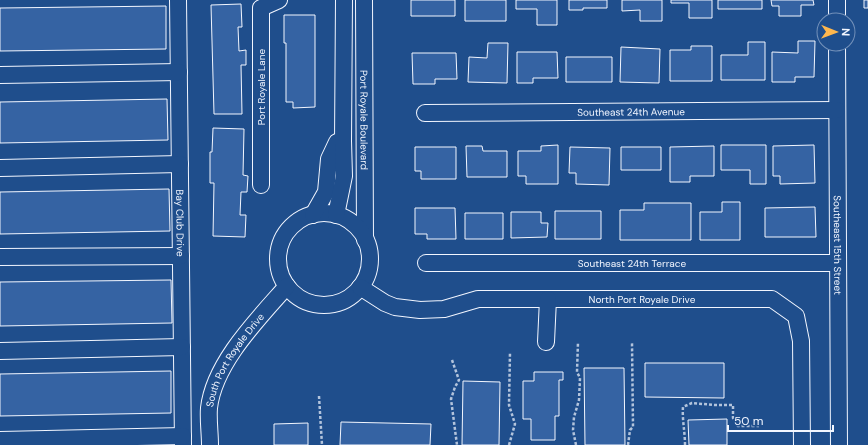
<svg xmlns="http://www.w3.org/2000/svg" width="868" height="445" font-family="'DM Sans',sans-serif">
<rect width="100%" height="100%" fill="#1f4e8c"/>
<path fill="#3563a3" stroke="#f2f6ff" d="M 411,0 L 455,0 L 455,16 L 411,16 Z
M 465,0 L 506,0 L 506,21 L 465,21 Z
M 516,0 L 557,0 L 557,25 L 537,25 L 537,9 L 516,9 Z
M 569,0 L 607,0 L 607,8 L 583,8 L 583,10 L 569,10 Z
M 622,0 L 662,0 L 662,21 L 640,21 L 640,10 L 622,11 Z
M 671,0 L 712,0 L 712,18 L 689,18 L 689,3 L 671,3 Z
M 718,0 L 762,0 L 762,9 L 718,9 Z
M 771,0 L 813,0 L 814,5 L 801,5 L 801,16 L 779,16 L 779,6 L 772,6 Z
M 864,0 L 868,0 L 868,8 L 864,8 Z
M 241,4 L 242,27 L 238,27 L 239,51 L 246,50 L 246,65 L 241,65 L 242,114 L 214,114 L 211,5 Z
M 166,6 L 166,49 L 0,51 L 0,8 Z
M 284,15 L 315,15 L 315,107 L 293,108 L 293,102 L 286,102 L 286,43 L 284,43 Z
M 798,41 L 815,41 L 814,77 L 795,77 L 795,82 L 772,82 L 772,52 L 798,53 Z
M 748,42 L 765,42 L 765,80 L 721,80 L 721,55 L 748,55 Z
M 488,43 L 508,43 L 507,83 L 468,82 L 469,57 L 487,58 Z
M 691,46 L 712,46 L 712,81 L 670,81 L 670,50 L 691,50 Z
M 621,47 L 660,49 L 659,83 L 620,82 Z
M 517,52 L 557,52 L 558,78 L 533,78 L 533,83 L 517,83 Z
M 412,53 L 456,53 L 457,79 L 435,79 L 435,84 L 413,84 Z
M 566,57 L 612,57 L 612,82 L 566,82 Z
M 167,99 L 168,140 L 0,143 L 0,102 Z
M 213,128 L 244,129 L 243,175 L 248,176 L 247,192 L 241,192 L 240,215 L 246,215 L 245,237 L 213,236 L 214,183 L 210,183 L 210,152 L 212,152 Z
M 558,145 L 558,184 L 526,184 L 526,176 L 518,176 L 518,151 L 541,151 L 541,146 Z
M 721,145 L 766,145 L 766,184 L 750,184 L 750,170 L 721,170 Z
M 814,145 L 815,183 L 780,184 L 780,176 L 773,176 L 773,146 Z
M 466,146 L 482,146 L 483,151 L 507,151 L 507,177 L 467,177 Z
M 714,146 L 714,176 L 690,176 L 690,182 L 670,182 L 670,147 Z
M 415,147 L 456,147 L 456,179 L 421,179 L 421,171 L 415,171 Z
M 570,147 L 610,148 L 609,185 L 576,184 L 576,173 L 569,173 Z
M 621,147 L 661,147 L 661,170 L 621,170 Z
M 169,189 L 170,231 L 0,234 L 0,192 Z
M 722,202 L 740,202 L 740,240 L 700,240 L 700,212 L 722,212 Z
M 644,203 L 691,203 L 691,240 L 620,240 L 620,210 L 644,210 Z
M 815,207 L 816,237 L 765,237 L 765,208 Z
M 415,208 L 455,208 L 456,239 L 427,239 L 427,234 L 415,234 Z
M 555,211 L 601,211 L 601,239 L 555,239 Z
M 511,212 L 541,212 L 541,223 L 548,223 L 547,237 L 511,238 Z
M 465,213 L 503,213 L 503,239 L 465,239 Z
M 171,280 L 172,323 L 0,326 L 0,282 Z
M 645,363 L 724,363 L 724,398 L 645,397 Z
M 584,368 L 624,368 L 625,445 L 585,445 Z
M 171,371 L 171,413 L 0,416 L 0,374 Z
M 534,372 L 563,372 L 563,380 L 559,380 L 559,416 L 555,416 L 555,440 L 531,440 L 531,419 L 523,419 L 523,381 L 534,381 Z
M 463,381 L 500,382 L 499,445 L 462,445 Z
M 727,419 L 727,445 L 689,445 L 688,420 Z
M 341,422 L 431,424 L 430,445 L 340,445 Z
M 308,423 L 308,445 L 274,445 L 274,424 Z"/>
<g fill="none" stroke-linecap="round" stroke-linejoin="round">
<g stroke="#f2f6ff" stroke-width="18">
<g id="minor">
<path id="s1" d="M 178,0 L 183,445"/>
<path id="s2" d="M 364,0 L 365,240"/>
<path d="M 837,20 L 837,0"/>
<path id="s3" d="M 837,44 L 839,445"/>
<path d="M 0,75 L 179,72"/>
<path id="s4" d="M 425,113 L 837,110"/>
<path d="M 0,168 L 180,164"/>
<path d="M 261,185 L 261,8 L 279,0"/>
<circle cx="324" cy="259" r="46"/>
<path d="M 313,215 L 326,192 L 329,159 L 337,142"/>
<path d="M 336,215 L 344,176 L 343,141 L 344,0"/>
<path d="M 0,257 L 181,256"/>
<path id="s5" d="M 426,263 L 838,263"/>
<path id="s6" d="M 360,287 L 385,303 L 395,307 L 420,310 L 444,309 L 478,299 L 772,299 L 796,316 L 801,341 L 802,445"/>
<path d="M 546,342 L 548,299"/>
<path d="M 0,351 L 182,347"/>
<path d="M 0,440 L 183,436"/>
<path id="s7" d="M 210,445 C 210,433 208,420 209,408 C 214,363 258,319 287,286"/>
</g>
</g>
<path stroke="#b3c4dc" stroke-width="2.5" stroke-dasharray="3 2" stroke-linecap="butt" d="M 452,360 L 459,380 L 455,387 L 451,399 L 457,445
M 319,396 L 322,445
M 509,445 L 515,424 L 509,405 L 510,352
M 576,445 L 573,430 L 574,417 L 579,400 L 580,378 L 577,372 L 578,342
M 628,445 L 630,430 L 633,427 L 632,343
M 685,445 C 685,432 682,419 683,407 L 692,403 L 714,405 L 733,405 L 733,418 L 738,426 L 759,426"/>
<use href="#minor" stroke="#1f4e8c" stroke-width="16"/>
</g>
<g text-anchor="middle" stroke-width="3" stroke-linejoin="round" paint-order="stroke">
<g font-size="10" fill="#f2f6ff" stroke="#1f4e8c">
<text transform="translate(261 87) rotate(-90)" y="4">Port Royale Lane</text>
<text dy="4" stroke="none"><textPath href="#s4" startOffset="206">Southeast 24th Avenue</textPath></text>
<text dy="4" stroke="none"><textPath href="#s2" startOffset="120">Port Royale Boulevard</textPath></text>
<text dy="4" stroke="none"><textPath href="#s1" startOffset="223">Bay Club Drive</textPath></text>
<text dy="4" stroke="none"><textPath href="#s3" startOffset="201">Southeast 15th Street</textPath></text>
<text dy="4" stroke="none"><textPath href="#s5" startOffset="206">Southeast 24th Terrace</textPath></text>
<text dy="4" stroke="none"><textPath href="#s6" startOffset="289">North Port Royale Drive</textPath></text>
<text dy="4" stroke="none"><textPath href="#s7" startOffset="92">South Port Royale Drive</textPath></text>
</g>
</g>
<g transform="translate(836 32) rotate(91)"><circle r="19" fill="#1f4e8c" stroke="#7391ba"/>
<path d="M0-3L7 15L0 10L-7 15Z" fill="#ffb74d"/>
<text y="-6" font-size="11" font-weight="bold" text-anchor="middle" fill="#f2f6ff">N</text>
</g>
<path d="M728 425v6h105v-6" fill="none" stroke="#f2f6ff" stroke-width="2"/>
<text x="734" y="425" font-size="12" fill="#f2f6ff" stroke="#1f4e8c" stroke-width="3" paint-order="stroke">50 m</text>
</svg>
